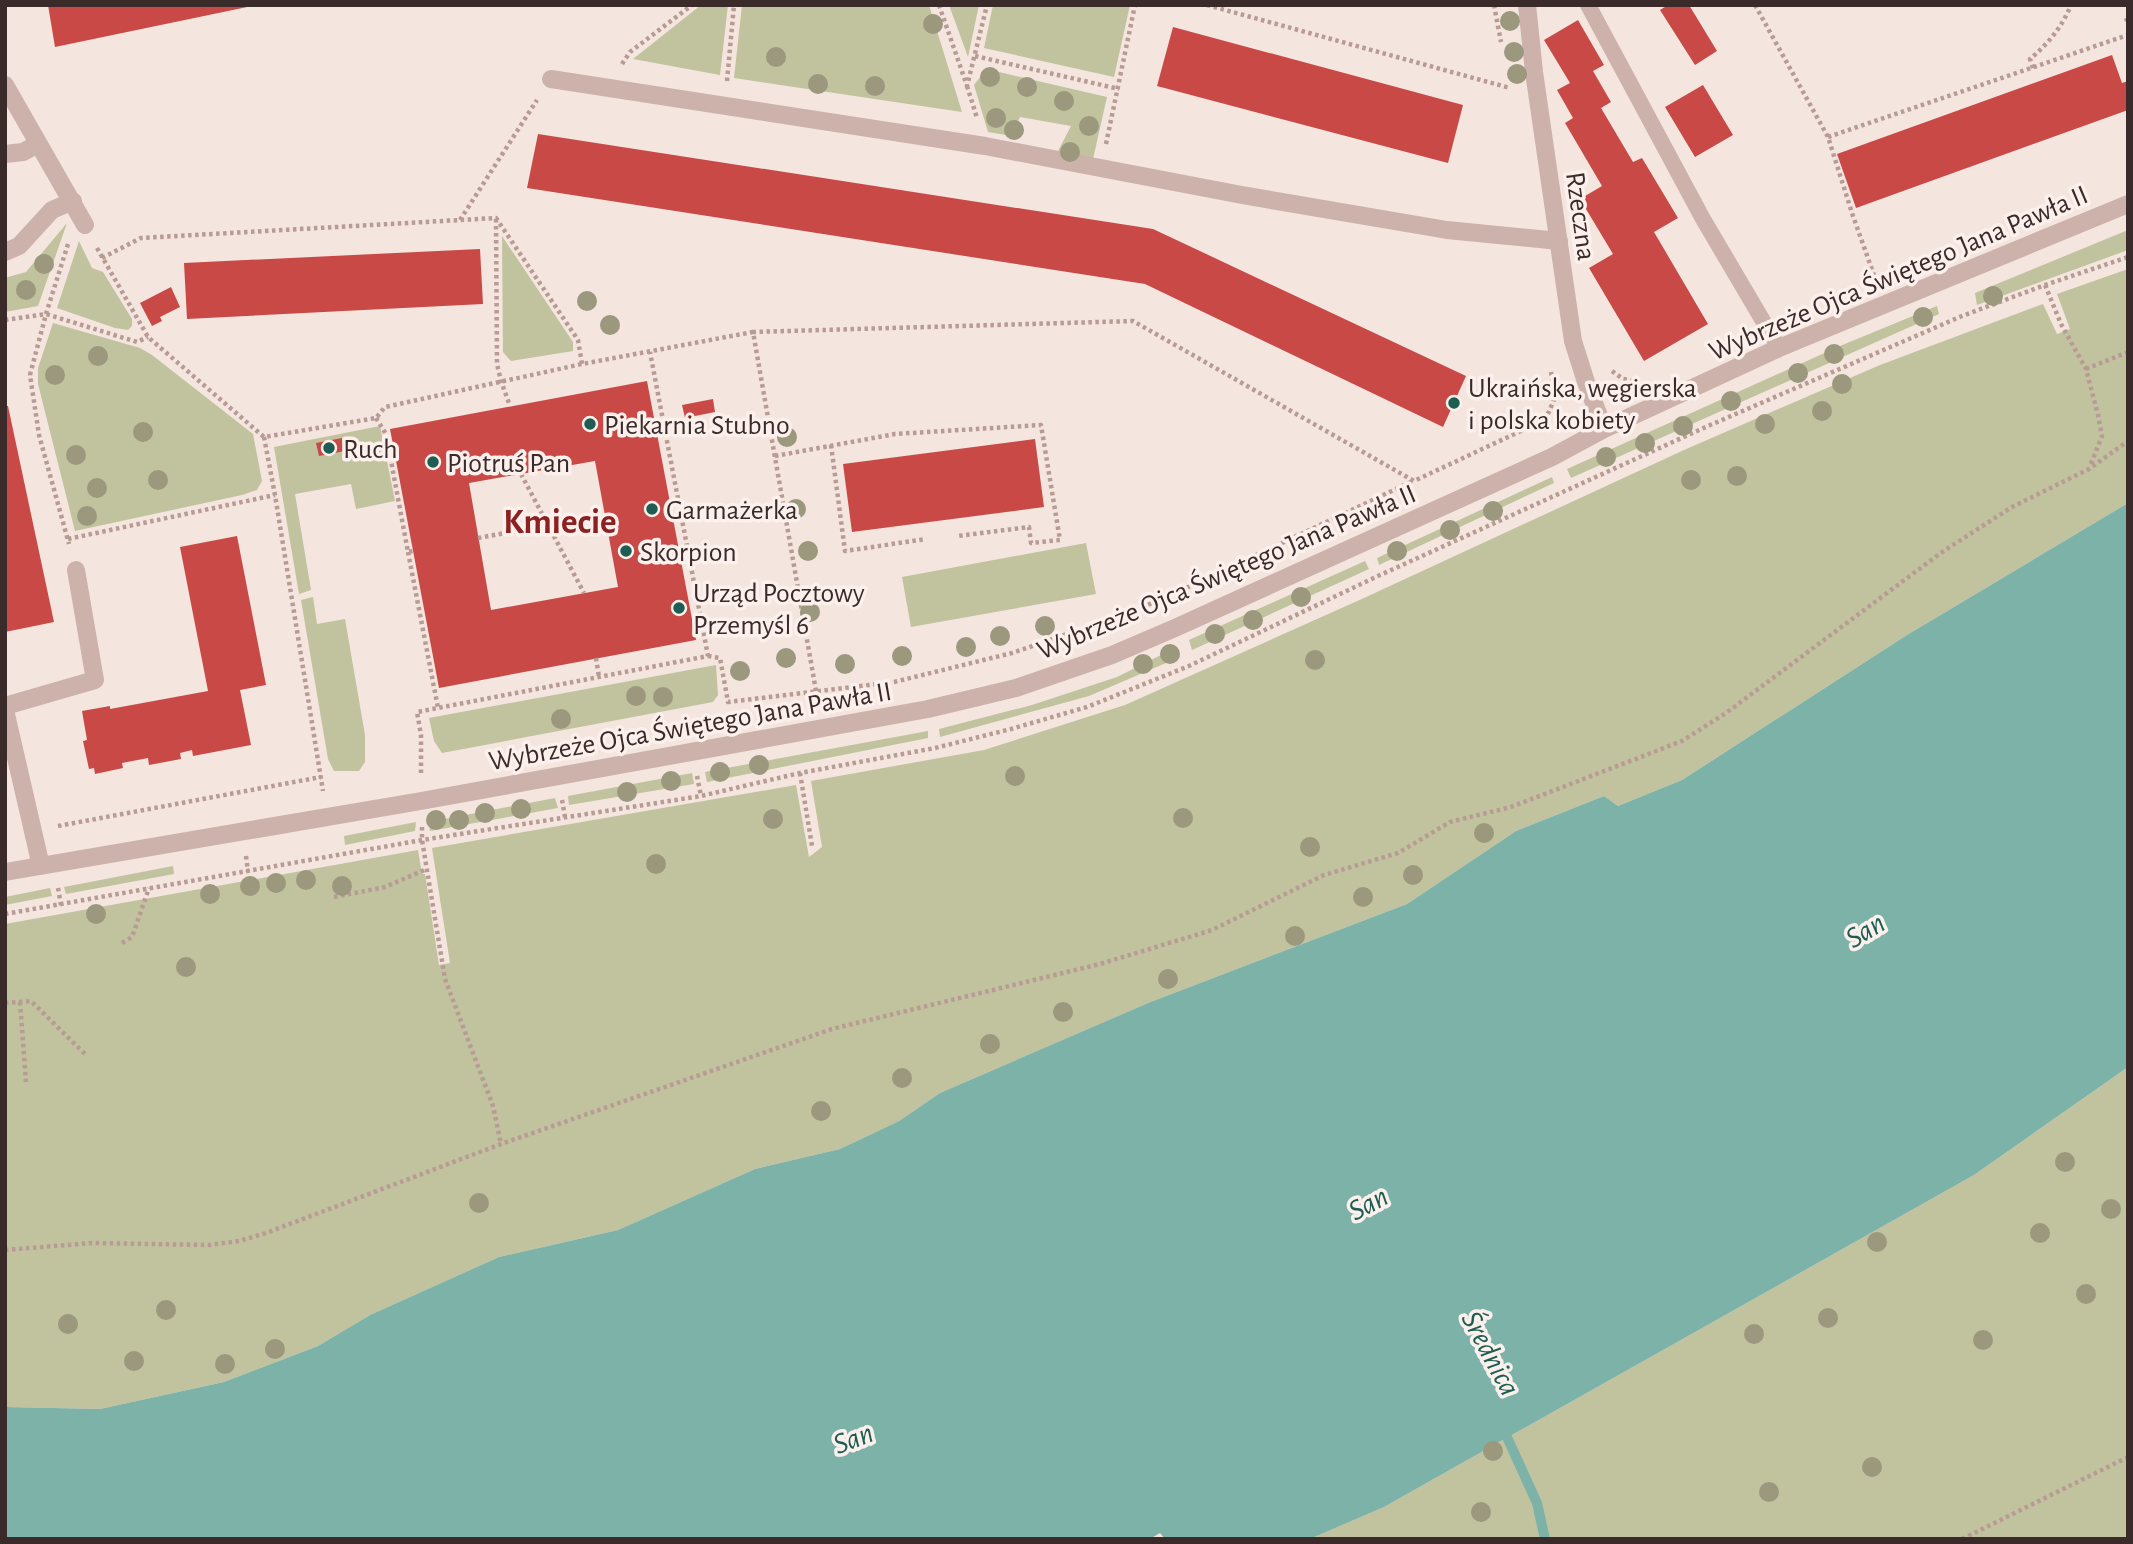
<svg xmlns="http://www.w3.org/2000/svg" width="2133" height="1544" font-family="'Alegreya Sans',sans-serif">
<rect width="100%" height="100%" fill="#f4e5df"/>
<path fill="#c0c39e" d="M 701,5 L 728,5 L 720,75 L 633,59 Z
M 742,5 L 929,5 L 962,112 L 734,78 Z
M 949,5 L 979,5 L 968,57 Z
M 993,5 L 1130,5 L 1114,77 L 984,48 Z
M 986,69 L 1107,97 L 1093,159 L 1056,155 L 1071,126 L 1020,117 L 1012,136 L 988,132 L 974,85 Z
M 67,223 L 38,306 L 5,312 L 5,279 L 8,277 L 26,272 Z
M 2128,230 L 2128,250 L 1977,305 L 1975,293 Z
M 502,236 L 573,342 L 573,351 L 511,361 L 503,352 Z
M 79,241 L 92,268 L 103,272 L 132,319 L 132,326 L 128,330 L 115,328 L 57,308 Z
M 2128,269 L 2128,503 L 1907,635 L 1682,780 L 1618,806 L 1604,796 L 1516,831 L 1407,904 L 1148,1003 L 940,1093 L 899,1121 L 840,1149 L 755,1169 L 618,1230 L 499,1257 L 370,1315 L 318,1346 L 224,1382 L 100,1409 L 5,1407 L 5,924 L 418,850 L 422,874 L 425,874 L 439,965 L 450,963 L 432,848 L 796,785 L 809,857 L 822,847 L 811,781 L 984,750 L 1125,705 L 1364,598 L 1684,450 L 1880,365 L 2043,304 L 2057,334 L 2070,329 L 2057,294 Z
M 1937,306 L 1939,314 L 1571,478 L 1567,469 L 1840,346 Z
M 53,323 L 140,348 L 152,355 L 253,434 L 262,481 L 257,490 L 242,495 L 75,531 L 38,384 L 38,368 Z
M 380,426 L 395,501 L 356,509 L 351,484 L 295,494 L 311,590 L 299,594 L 274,447 Z
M 1552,477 L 1554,483 L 1379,565 L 1377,558 Z
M 1086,543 L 1096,594 L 911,627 L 902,577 Z
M 1365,561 L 1369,569 L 1192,650 L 1189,640 Z
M 313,597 L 317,624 L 345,619 L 365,735 L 365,762 L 359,771 L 334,771 L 328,759 L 301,600 Z
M 1175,648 L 1180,657 L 1089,696 L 940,737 L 939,729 L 1032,705 L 1117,677 Z
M 716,665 L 718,695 L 713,702 L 442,753 L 434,741 L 429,718 Z
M 928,731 L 928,738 L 707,782 L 705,772 Z
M 692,773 L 694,784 L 569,805 L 568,796 Z
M 555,798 L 558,808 L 430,831 L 429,822 Z
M 416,822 L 415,831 L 345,845 L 344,836 Z
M 173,866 L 174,874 L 66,894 L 64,887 Z
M 50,888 L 52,896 L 5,905 L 5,897 Z
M 2128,1067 L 2128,1539 L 1310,1539 L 1384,1507 L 1974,1175 Z"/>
<path fill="#7db2a8" d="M 2128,503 L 2128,1067 L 1974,1175 L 1384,1507 L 1310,1539 L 1165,1539 L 1160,1533 L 1150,1539 L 5,1539 L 5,1407 L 100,1409 L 224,1382 L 318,1346 L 370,1315 L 499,1257 L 618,1230 L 755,1169 L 840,1149 L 899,1121 L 940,1093 L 1148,1003 L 1407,904 L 1516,831 L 1604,796 L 1618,806 L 1682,780 L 1907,635 Z"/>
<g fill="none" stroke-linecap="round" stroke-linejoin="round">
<path stroke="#7db2a8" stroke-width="10" d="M 1501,1424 L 1537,1503 L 1545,1539"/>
</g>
<path fill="#c94947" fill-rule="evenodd" d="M 48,5 L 252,5 L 252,6 L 55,47 Z
M 1668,5 L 1689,5 L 1717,51 L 1695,65 L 1660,10 Z
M 1578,20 L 1604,65 L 1593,71 L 1611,102 L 1601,108 L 1633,162 L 1642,158 L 1678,218 L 1654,232 L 1708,324 L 1644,361 L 1589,268 L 1613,254 L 1580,199 L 1602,186 L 1565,123 L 1573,118 L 1557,90 L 1570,83 L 1544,40 Z
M 1173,27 L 1463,105 L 1448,163 L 1157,86 Z
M 2112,55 L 2122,83 L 2128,81 L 2128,110 L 1856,208 L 1837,154 Z
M 1703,85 L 1733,135 L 1695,157 L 1665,107 Z
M 538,134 L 1153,229 L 1466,376 L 1443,427 L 1145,284 L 527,188 Z
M 480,249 L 483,304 L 187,319 L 184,263 Z
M 171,287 L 180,307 L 160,317 L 162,321 L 152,326 L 140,303 Z
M 647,381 L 696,640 L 439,688 L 390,429 ZM 595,461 L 618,587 L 491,610 L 469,483 Z
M 713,399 L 715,412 L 685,418 L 682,405 Z
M 5,406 L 8,406 L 54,622 L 5,632 Z
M 342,438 L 345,451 L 319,456 L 316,443 Z
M 1035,439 L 1044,507 L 852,532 L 843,464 Z
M 237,536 L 266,685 L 240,690 L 251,745 L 193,756 L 192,750 L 180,753 L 181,759 L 149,765 L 148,758 L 122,763 L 123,768 L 95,774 L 94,768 L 89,769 L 83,741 L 87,740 L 82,711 L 110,706 L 110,709 L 208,691 L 180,547 Z"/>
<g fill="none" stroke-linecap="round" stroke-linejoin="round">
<path stroke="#b89b94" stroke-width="4.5" stroke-dasharray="3.5 3.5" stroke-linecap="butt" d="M 939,5 L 967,86 L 987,5
M 1207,5 L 1510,88
M 1494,5 L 1501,42
M 1755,5 L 1828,137 L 1853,216 L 1875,278
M 2126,18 L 2128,24
M 975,56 L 1119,89
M 622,64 L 630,52 L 692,5
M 2033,68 L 2030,59 C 2048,44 2062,27 2071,5
M 727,81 L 734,5
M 967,86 L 977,118
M 1828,137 L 2128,35
M 1106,144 L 1135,5
M 496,219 L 497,364 L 501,381 L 510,406
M 460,220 L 537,100
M 68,244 L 46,314 L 30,375 L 39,435 L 69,544
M 97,248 L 148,337 L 264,437 L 376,418 L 385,407 L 582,364 L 753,332
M 102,258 L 141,238 L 496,218 L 578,340 L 582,364
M 2045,285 L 2061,324 L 2086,369 L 2098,415 L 2102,436 L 2090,466
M 5,320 L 46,314 L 137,342 L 148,337
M 2086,369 L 2128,352
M 1612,371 L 1623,379 L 1639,382
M 1551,372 L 1555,397 L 1562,393
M 376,418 L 386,434 L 408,552 L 413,551
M 264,437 L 275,495 L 323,791
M 831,445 L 845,551 L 926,539
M 775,456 L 895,434 L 1041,425 L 1060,540 L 1031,543 L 1029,527 L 958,536
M 521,474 L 584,593
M 478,538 L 548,525
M 68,539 L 275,495
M 408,552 L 438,708
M 708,656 L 720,658 L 728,702 L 894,682 L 1012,653 L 1134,611 L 1195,584 L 1413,481
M 596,658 L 599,677
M 816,691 L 753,332 L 1133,321 L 1414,481 L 1540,422 L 1549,412 L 1555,397
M 421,773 L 421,735 L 417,712 L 708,656 L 650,352
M 800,773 L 812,846
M 697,776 L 701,796
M 562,800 L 565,817
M 58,826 L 321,777
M 422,827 L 422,840 L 445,979 L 493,1106 L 501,1144
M 246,856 L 248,872
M 58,888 L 61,905
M 334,897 L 385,887 L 427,869
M 5,914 L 422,840 L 701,796 L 800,773 L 935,748 L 1011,729 L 1087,707 L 1189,666 L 1378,576 L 1708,426 L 1962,316 L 2045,285 L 2128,257
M 122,943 L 132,937 L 149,888
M 20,1002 L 26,1082
M 5,1003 L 31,1001 L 87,1056
M 5,1250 L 92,1243 L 209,1245 L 239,1241 L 266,1233 L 501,1144 L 832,1029 L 1100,964 L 1212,930 L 1324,875 L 1398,853 L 1450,822 L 1511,807 L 1682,741 L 1726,713 L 1942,552 L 2012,507 L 2089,469 L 2128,441
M 1962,1539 L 2128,1457"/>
<path stroke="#ccb2aa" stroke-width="16" d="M 1588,5 L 1703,219 L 1779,348"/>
<path stroke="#ccb2aa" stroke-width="18" d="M 1527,5 L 1534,72 L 1573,341 L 1586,382 L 1604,429
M 551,79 L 985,146 L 1242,195 L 1447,230 L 1559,241
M 5,85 L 85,225
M 5,154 L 23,152 L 38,144
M 5,252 L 19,246 L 52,210 L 73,201
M 5,706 L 95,680 L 76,570
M 5,710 L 41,866
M 5,872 L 421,801 L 928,709 L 1016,688 L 1112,655 L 1175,628 L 1552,457 L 1604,429 L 1779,348 L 2128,204"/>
</g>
<g fill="#9b987d">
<circle cx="1510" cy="21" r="10"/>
<circle cx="933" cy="24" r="10"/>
<circle cx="1514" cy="52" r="10"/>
<circle cx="776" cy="57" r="10"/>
<circle cx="1517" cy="74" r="10"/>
<circle cx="990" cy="77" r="10"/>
<circle cx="818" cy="84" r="10"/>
<circle cx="875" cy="86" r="10"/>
<circle cx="1027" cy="87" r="10"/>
<circle cx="1064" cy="101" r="10"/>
<circle cx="996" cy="118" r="10"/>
<circle cx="1089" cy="126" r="10"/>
<circle cx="1014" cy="130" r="10"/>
<circle cx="1070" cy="152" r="10"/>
<circle cx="44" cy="264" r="10"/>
<circle cx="26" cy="290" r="10"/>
<circle cx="1993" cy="296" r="10"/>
<circle cx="587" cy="301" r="10"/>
<circle cx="1923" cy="317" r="10"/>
<circle cx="610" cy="325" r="10"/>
<circle cx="1834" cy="354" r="10"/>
<circle cx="98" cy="356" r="10"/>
<circle cx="1798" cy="373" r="10"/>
<circle cx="55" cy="375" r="10"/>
<circle cx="1842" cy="384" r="10"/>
<circle cx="1731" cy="401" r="10"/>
<circle cx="1822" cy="411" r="10"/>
<circle cx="1765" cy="424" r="10"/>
<circle cx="1683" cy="426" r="10"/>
<circle cx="143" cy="432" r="10"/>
<circle cx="787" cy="437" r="10"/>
<circle cx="1645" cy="443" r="10"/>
<circle cx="76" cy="455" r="10"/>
<circle cx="1606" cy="457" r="10"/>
<circle cx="1737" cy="476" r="10"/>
<circle cx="158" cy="480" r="10"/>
<circle cx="1691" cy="480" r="10"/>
<circle cx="97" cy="488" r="10"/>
<circle cx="796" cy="509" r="10"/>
<circle cx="1493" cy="511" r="10"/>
<circle cx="87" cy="516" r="10"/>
<circle cx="1450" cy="530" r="10"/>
<circle cx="808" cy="551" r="10"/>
<circle cx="1397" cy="551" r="10"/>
<circle cx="1301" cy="597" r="10"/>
<circle cx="810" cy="612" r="10"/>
<circle cx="1253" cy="620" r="10"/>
<circle cx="1045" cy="626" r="10"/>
<circle cx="1215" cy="634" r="10"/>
<circle cx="1000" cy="636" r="10"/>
<circle cx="966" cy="647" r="10"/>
<circle cx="1170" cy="654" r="10"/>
<circle cx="902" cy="656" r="10"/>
<circle cx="786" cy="658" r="10"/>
<circle cx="1315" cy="660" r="10"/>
<circle cx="845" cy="664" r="10"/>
<circle cx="1143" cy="664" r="10"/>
<circle cx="740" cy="671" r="10"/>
<circle cx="636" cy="696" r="10"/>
<circle cx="663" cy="697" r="10"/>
<circle cx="561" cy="719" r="10"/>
<circle cx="759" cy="765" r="10"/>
<circle cx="720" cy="772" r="10"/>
<circle cx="1015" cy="776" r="10"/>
<circle cx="671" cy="781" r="10"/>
<circle cx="627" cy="792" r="10"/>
<circle cx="521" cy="809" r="10"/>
<circle cx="485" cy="813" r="10"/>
<circle cx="1183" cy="818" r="10"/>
<circle cx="773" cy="819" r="10"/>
<circle cx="436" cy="820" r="10"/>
<circle cx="459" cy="820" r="10"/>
<circle cx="1484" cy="833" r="10"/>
<circle cx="1310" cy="847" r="10"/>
<circle cx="656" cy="864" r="10"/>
<circle cx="1413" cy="875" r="10"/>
<circle cx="306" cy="880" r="10"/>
<circle cx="276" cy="883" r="10"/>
<circle cx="250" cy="886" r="10"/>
<circle cx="342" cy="886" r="10"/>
<circle cx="210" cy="894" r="10"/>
<circle cx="1363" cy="897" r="10"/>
<circle cx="96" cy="914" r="10"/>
<circle cx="1295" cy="936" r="10"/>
<circle cx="186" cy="967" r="10"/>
<circle cx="1168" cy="979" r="10"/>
<circle cx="1063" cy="1012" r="10"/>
<circle cx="990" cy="1044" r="10"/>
<circle cx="902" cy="1078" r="10"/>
<circle cx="821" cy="1111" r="10"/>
<circle cx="2065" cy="1162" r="10"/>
<circle cx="479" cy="1203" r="10"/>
<circle cx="2111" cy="1209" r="10"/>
<circle cx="2040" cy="1233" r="10"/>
<circle cx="1877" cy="1242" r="10"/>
<circle cx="2086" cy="1294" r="10"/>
<circle cx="166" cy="1310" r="10"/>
<circle cx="1828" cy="1318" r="10"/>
<circle cx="68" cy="1324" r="10"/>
<circle cx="1754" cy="1334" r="10"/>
<circle cx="1983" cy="1340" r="10"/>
<circle cx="275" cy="1349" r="10"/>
<circle cx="134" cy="1361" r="10"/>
<circle cx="225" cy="1364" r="10"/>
<circle cx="1493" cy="1451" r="10"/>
<circle cx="1872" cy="1467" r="10"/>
<circle cx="1769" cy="1492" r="10"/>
<circle cx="1481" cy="1512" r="10"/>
</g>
<g fill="#1d5d52" stroke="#fbf0ec" stroke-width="2.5">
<circle cx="1454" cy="403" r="7"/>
<circle cx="590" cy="424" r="7"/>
<circle cx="329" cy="448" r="7"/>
<circle cx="433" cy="462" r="7"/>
<circle cx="652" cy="509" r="7"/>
<circle cx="626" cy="551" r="7"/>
<circle cx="679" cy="608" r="7"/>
</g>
<g text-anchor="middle" stroke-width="7" stroke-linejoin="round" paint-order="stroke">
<g font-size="28" fill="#3a2b2a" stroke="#fbf0ec">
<text transform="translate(1582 216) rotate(82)" y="10">Rzeczna</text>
<text transform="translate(1898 272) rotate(-23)" y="10">Wybrzeże Ojca Świętego Jana Pawła II</text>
<text transform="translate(1226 571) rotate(-23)" y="10">Wybrzeże Ojca Świętego Jana Pawła II</text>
<text transform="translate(690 725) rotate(-10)" y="10">Wybrzeże Ojca Świętego Jana Pawła II</text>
</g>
<g font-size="28" fill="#3a2b2a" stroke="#fbf0ec" text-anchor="start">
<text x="1468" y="397">Ukraińska, węgierska<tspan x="1468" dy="32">i polska kobiety</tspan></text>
<text x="604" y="434">Piekarnia Stubno</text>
<text x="343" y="458">Ruch</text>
<text x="447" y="472">Piotruś Pan</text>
<text x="666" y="519">Garmażerka</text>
<text x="640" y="561">Skorpion</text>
<text x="693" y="602">Urząd Pocztowy<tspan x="693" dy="32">Przemyśl 6</tspan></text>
</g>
<g font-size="30" font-style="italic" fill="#1d5d52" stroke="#fbf0ec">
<text transform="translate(1865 930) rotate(-31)" y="10">San</text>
<text transform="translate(1368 1203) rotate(-28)" y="10">San</text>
<text transform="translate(1491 1353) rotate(62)" y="10">Średnica</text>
<text transform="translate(853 1438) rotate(-21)" y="10">San</text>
</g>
<g font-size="35" font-weight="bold" fill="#8b2120" stroke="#fbf0ec">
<text x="560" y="533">Kmiecie</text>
</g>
</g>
<rect width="2133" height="1544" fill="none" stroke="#3a2b2a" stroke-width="14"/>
</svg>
